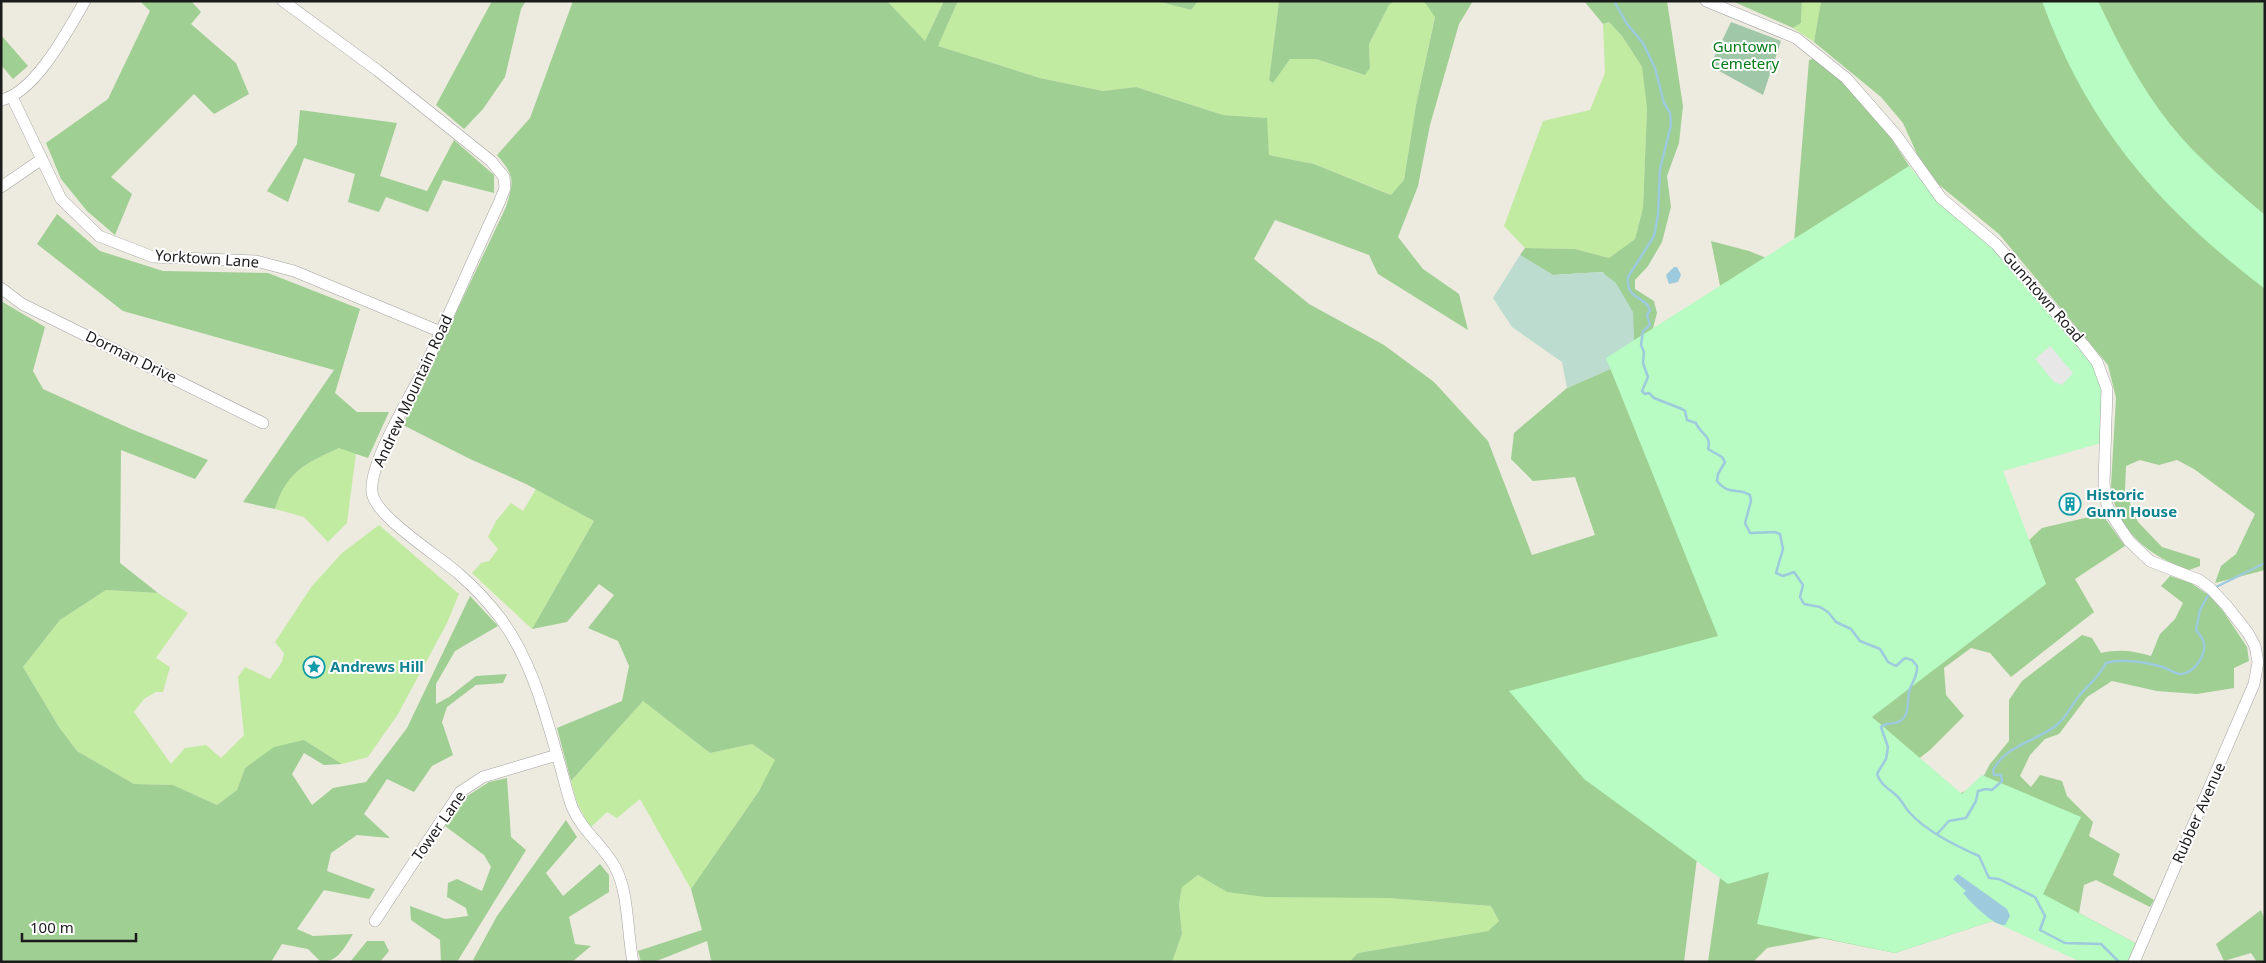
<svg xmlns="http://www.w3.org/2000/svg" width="2266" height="963" font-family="'Noto Sans',sans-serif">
<rect width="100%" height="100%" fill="#edeadf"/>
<path fill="#c0eba1" d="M 887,1 L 944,1 L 925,41 Z
M 958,1 L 1157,1 L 1191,10 L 1198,1 L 1279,1 L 1269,80 L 1290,59 L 1316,59 L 1365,75 L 1370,67 L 1369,44 L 1389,5 L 1394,1 L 1424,1 L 1435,16 L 1416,105 L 1404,180 L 1392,195 L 1314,164 L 1269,155 L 1266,118 L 1223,115 L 1136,87 L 1103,91 L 1040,78 L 938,46 Z
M 1802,1 L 1821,1 L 1814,42 L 1793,28 L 1801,23 Z
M 1609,22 L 1622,36 L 1642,67 L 1647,109 L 1643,208 L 1635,239 L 1609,258 L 1575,249 L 1525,248 L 1504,226 L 1543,121 L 1590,110 L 1605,73 L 1603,24 Z
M 339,448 L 356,453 L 347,523 L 328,542 L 304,517 L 275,509 C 286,472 306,463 339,448 Z
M 536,489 L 594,521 L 532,629 L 472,573 L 481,563 L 489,561 L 498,549 L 488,537 L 496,521 L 511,503 L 523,511 Z
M 379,525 L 459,594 L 447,623 L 398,714 L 368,757 L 342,764 L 304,740 L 245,768 L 237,790 L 217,805 L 173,785 L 134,784 L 77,751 L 59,727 L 23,667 L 60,620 L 106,590 L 158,593 L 188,613 L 156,658 L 170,667 L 163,692 L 156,692 L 144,699 L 134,712 L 171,764 L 185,748 L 206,745 L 221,758 L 244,735 L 238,677 L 245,667 L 270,679 L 282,662 L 284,653 L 275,642 L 312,586 L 342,553 Z
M 643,701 L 710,753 L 752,744 L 776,761 L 759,791 L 691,889 L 640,799 L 617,818 L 607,812 L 590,828 L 577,802 L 571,781 Z
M 1198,875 L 1227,892 L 1388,898 L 1491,906 L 1499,921 L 1488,931 L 1358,953 L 1349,962 L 1172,962 L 1182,934 L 1179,904 L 1182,886 Z"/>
<path fill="#9fcf92" d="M 140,1 L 191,1 L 201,12 L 191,24 L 236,63 L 249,94 L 214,114 L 194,94 L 111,177 L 132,194 L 115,235 L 87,211 L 61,179 L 46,143 L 108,99 L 150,11 Z
M 492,1 L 526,1 L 521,9 L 505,77 L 483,109 L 464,129 L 436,105 Z
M 573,1 L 887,1 L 925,41 L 944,1 L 958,1 L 938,46 L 1040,78 L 1103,91 L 1136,87 L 1223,115 L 1267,118 L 1269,155 L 1314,164 L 1391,195 L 1404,180 L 1416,105 L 1435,17 L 1424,1 L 1473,1 L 1459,24 L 1430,125 L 1418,186 L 1398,237 L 1423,269 L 1459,294 L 1468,330 L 1378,274 L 1369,255 L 1275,220 L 1254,259 L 1309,304 L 1384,345 L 1434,382 L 1488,441 L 1532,555 L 1595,535 L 1575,477 L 1533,481 L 1511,459 L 1514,433 L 1567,388 L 1635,358 L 1603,272 L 1553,275 L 1520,255 L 1525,248 L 1575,249 L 1609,258 L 1635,239 L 1643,208 L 1647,109 L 1642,67 L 1622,36 L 1609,22 L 1603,24 L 1584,1 L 1667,1 L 1683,106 L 1679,143 L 1667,176 L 1671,207 L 1662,242 L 1648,266 L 1635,280 L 1635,289 L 1654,301 L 1657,313 L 1650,340 L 1728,325 L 1711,241 L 1749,251 L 1781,264 L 1756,388 L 1684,962 L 1349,962 L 1358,953 L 1488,931 L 1499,921 L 1491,906 L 1388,898 L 1265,897 L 1227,892 L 1198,875 L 1182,887 L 1179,904 L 1182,934 L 1172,962 L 710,962 L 711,960 L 707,941 L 654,962 L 641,962 L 638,951 L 702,930 L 691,889 L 759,791 L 775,760 L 752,744 L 710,753 L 643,701 L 571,781 L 557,728 L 622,701 L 629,666 L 618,641 L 588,628 L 614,595 L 599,584 L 567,622 L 532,629 L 594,521 L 526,484 L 470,459 L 403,425 L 506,207 C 514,181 515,176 497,155 L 530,118 Z
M 1157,1 L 1198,1 L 1191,10 Z
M 1279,1 L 1394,1 L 1389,5 L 1369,44 L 1370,68 L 1365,75 L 1316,59 L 1290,59 L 1273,83 L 1269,80 Z
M 1732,1 L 1802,1 L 1801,23 L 1793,28 Z
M 1821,1 L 2067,1 L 2265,260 L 2265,570 L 2215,583 L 2221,566 L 2236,554 L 2255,514 L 2194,469 L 2177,460 L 2159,465 L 2140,460 L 2126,466 L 2125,491 L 2138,522 L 2162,547 L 2200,559 L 2200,566 L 2189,570 C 2150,557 2114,529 2111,485 L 2116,398 L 2108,365 L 1999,234 L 1938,184 L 1917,154 L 1903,123 L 1881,97 L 1814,42 Z
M 2080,1 L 2265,1 L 2265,247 L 2249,235 Z
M 1,35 L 28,66 L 13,79 L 1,65 Z
M 1816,58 L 1839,78 L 1878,118 L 1915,175 L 1930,191 L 1996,454 L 2012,556 L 2042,528 L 2102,514 L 2125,546 L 2075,579 L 2094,612 L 2011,677 L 1990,653 L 1971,648 L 1944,668 L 1946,695 L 1964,716 L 1930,750 L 1894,778 L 1950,798 L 1979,785 L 1990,764 L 2009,741 L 2009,700 L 2022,681 L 2082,635 L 2092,638 L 2101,653 C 2119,649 2134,651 2151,656 L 2160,634 L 2175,619 L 2183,603 L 2161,586 L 2170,576 L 2191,583 L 2210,596 L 2223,611 L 2247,647 L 2249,661 L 2234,668 L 2234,688 L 2197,694 L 2157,691 L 2112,681 L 2087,697 L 2059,734 L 2045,739 L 2030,755 L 2020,776 L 2031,787 L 2040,775 L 2062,781 L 2067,796 L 2093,822 L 2089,836 L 2120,854 L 2113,875 L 2154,900 L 2150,907 L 2096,880 L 2084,885 L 2079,913 L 2135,943 L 2127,962 L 2097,962 L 1992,921 L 1895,953 L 1821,938 L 1767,948 L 1753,962 L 1708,962 L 1754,638 L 1790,291 L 1809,60 Z
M 300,110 L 397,123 L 380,176 L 427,191 L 454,140 L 494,175 L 494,193 L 443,180 L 428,212 L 386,197 L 379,212 L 348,202 L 355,174 L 304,158 L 288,202 L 267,191 L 297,144 Z
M 57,214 L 100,251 L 163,271 L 268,273 L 360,309 L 335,393 L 357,412 L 389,412 L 368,458 L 339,448 C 306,463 286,472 275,509 L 243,502 L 334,370 L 123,311 L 37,244 Z
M 1,301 L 45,327 L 33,371 L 43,389 L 131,429 L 208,460 L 195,479 L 121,450 L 120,563 L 158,593 L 106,590 L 60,620 L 23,667 L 59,727 L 77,751 L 134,784 L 173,785 L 217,805 L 237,790 L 245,768 L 274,747 L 304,740 L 342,764 L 324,765 L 304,753 L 292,774 L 312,805 L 333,788 L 366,782 L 407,728 L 470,596 L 498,626 L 455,651 L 436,684 L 436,704 L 449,697 L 476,676 L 507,674 L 503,683 L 476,685 L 447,707 L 442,722 L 453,755 L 432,766 L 414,792 L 387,779 L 364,814 L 390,838 L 357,835 L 331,853 L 327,871 L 375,889 L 369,899 L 324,890 L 297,929 L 313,936 L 353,934 C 344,948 338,962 321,962 L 308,949 L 282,944 L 271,962 L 1,962 Z
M 507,778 L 511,837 L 526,850 L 457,962 L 441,962 L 440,940 L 411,920 L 410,906 L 445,919 L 468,916 L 466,908 L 447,897 L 448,883 L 457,879 L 482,891 L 491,867 L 484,855 L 445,826 L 461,800 L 489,782 Z
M 566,820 L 577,837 L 546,873 L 563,896 L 600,864 L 609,875 L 609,892 L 569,917 L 575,944 L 591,946 L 572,962 L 475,962 L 473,960 L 497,916 Z
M 2261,910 L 2265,920 L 2265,962 L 2257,962 L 2251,953 L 2224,961 L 2216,944 Z
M 367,941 L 384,941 L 389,951 L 380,962 L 350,962 Z"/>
<path fill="#bbdccf" d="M 1520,255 L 1553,275 L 1602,272 L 1616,283 L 1633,312 L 1635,358 L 1567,388 L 1562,362 L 1512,327 L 1493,298 Z"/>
<path fill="#9fc7a8" d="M 1731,22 L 1781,41 L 1763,95 L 1710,66 Z"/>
<path fill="#b8fbc3" d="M 2042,1 L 2098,1 C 2118,43 2141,88 2170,124 C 2197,158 2232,187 2265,215 L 2265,289 C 2160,209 2087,126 2042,1 Z
M 1909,166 L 1930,191 L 1983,236 L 2096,369 L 2102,387 L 2101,443 L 2003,471 L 2046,584 L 1872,717 L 1962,794 L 1982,775 L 2081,817 L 2043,894 L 2135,943 L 2127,962 L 2081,962 L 1992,921 L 1895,953 L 1757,924 L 1769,872 L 1728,884 L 1584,779 L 1509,691 L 1718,636 L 1606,358 Z"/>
<path fill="#e7e7e7" d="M 2050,346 L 2073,373 L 2062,385 L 2054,382 L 2035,359 Z"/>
<path fill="#9dcadd" d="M 1674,267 L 1677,267 L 1681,275 L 1678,282 L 1669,284 L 1666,275 Z
M 1958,874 L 2007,909 L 2010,916 L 2005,925 C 1995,927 1970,902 1963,893 L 1966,891 L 1953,879 Z"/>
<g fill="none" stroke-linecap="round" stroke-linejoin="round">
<path stroke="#9dcadd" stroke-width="2.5" d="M 1614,1 L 1627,24 L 1643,43 L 1655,68 L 1664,103 L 1670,113 L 1671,125 L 1660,169 L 1658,215 L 1654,236 L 1628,277 C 1626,301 1645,295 1650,310 L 1647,315 L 1650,325 L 1643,331 L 1641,345 L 1644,352 L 1643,363 L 1648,377 L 1642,391 L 1645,394 L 1649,393 L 1654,398 L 1682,409 L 1685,411 L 1687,420 L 1696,423 C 1700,434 1712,435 1708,449 L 1722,457 L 1725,462 L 1718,474 L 1717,481 C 1729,496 1738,487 1750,495 L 1751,501 L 1745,523 L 1750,533 L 1775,532 L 1780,534 L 1783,549 L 1776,573 L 1783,576 L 1794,572 L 1803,585 L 1800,597 L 1804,604 L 1820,607 L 1828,612 L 1836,622 L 1851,629 L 1860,641 L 1880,649 L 1888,662 L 1896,666 L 1905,658 L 1912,660 L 1917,666 C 1918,677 1911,683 1909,692 C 1907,702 1910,715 1900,721 C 1894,725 1887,722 1881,727 L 1888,747 L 1886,759 L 1877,774 C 1881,786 1890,789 1898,797 C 1902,801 1905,808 1910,813 C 1927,832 1956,846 1979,856 L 1989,878 L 1999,879 L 2035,897 L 2045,916 L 2040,930 L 2065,943 L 2101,944 L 2119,962
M 2214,588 L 2265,563
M 1937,834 L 1949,821 L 1966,818 L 1976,801 L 1978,791 L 1986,789 L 1992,790 L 2002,781 L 2001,775 L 1994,775 L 1993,770 C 2008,743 2037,742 2058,724 C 2067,716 2072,704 2079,696 C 2089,684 2099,677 2106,663 C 2124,658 2145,662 2163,667 C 2168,669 2175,674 2181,674 C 2195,673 2208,653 2203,640 C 2202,637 2198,633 2196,630 L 2200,610 L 2210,592"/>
<g stroke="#a2a2a2" stroke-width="12">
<path id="minor" d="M 283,1 L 377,70 L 491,161 L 504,177 L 505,188 L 499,203 C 473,259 449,315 423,371 C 409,399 369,463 372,492 C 374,516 439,556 459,574 C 475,588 489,603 501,619 C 533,663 545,714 560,765 C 564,779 567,793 572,807 C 582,831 603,845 615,867 C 629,892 627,933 633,962
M 1706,1 L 1796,38 L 1846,78 L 1896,135 L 1941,198 L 1996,244 L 2083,344 L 2097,362 L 2107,389 L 2104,483 L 2107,505 L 2111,514 L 2129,541 L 2150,561 L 2199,580 L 2210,588 L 2226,605 L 2248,633 L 2255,646 L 2258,662 L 2254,684 L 2134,962
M 12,97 L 61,199 L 99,236 L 153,257 L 256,261 L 294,271 L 441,332
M 1,100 C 35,93 68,30 85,1
M 1,187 L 42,159
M 1,288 L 22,304 L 263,423
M 375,921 L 460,792 L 483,777 L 557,755"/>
</g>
<use href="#minor" stroke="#fff" stroke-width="11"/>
</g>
<defs>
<g id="building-ring" transform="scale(1.125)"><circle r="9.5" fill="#fff" stroke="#0f9aa8" stroke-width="1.5"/><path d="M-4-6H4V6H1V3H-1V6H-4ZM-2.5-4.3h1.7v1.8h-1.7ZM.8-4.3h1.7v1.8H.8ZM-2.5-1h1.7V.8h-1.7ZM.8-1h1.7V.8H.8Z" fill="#0f9aa8"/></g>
<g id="sight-ring" transform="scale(1.125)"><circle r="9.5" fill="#fff" stroke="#0f9aa8" stroke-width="1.5"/><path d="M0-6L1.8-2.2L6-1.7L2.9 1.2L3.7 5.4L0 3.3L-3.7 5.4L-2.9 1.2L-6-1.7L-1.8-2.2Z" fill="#0f9aa8"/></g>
</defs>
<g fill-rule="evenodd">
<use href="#building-ring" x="2070" y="504"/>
<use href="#sight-ring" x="314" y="667"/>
</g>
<g text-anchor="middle" stroke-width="4" stroke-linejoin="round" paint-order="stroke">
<g font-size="15" fill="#067b19" stroke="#fff">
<text x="1745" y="52">Guntown<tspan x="1745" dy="17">Cemetery</tspan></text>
</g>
<g font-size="15" fill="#1b1b1b" stroke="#fff">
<text transform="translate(207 259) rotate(4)" y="5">Yorktown Lane</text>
<text transform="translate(2043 297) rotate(49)" y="5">Gunntown Road</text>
<text transform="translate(131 357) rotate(26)" y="5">Dorman Drive</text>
<text transform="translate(413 391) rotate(-65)" y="5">Andrew Mountain Road</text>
<text transform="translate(2199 813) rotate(-66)" y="5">Rubber Avenue</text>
<text transform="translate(439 826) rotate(-55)" y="5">Tower Lane</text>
</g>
<g font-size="15" font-weight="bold" fill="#0d838f" stroke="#fff" text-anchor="start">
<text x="2086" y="500">Historic<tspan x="2086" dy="17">Gunn House</tspan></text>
<text x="330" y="672">Andrews Hill</text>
</g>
</g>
<rect width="2266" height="963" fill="none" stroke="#1b1b1b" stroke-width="5"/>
<path d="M22 933v8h114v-8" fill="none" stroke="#1b1b1b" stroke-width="2.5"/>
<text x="30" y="933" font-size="15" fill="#1b1b1b" stroke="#ffffff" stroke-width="4" paint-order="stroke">100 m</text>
</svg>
